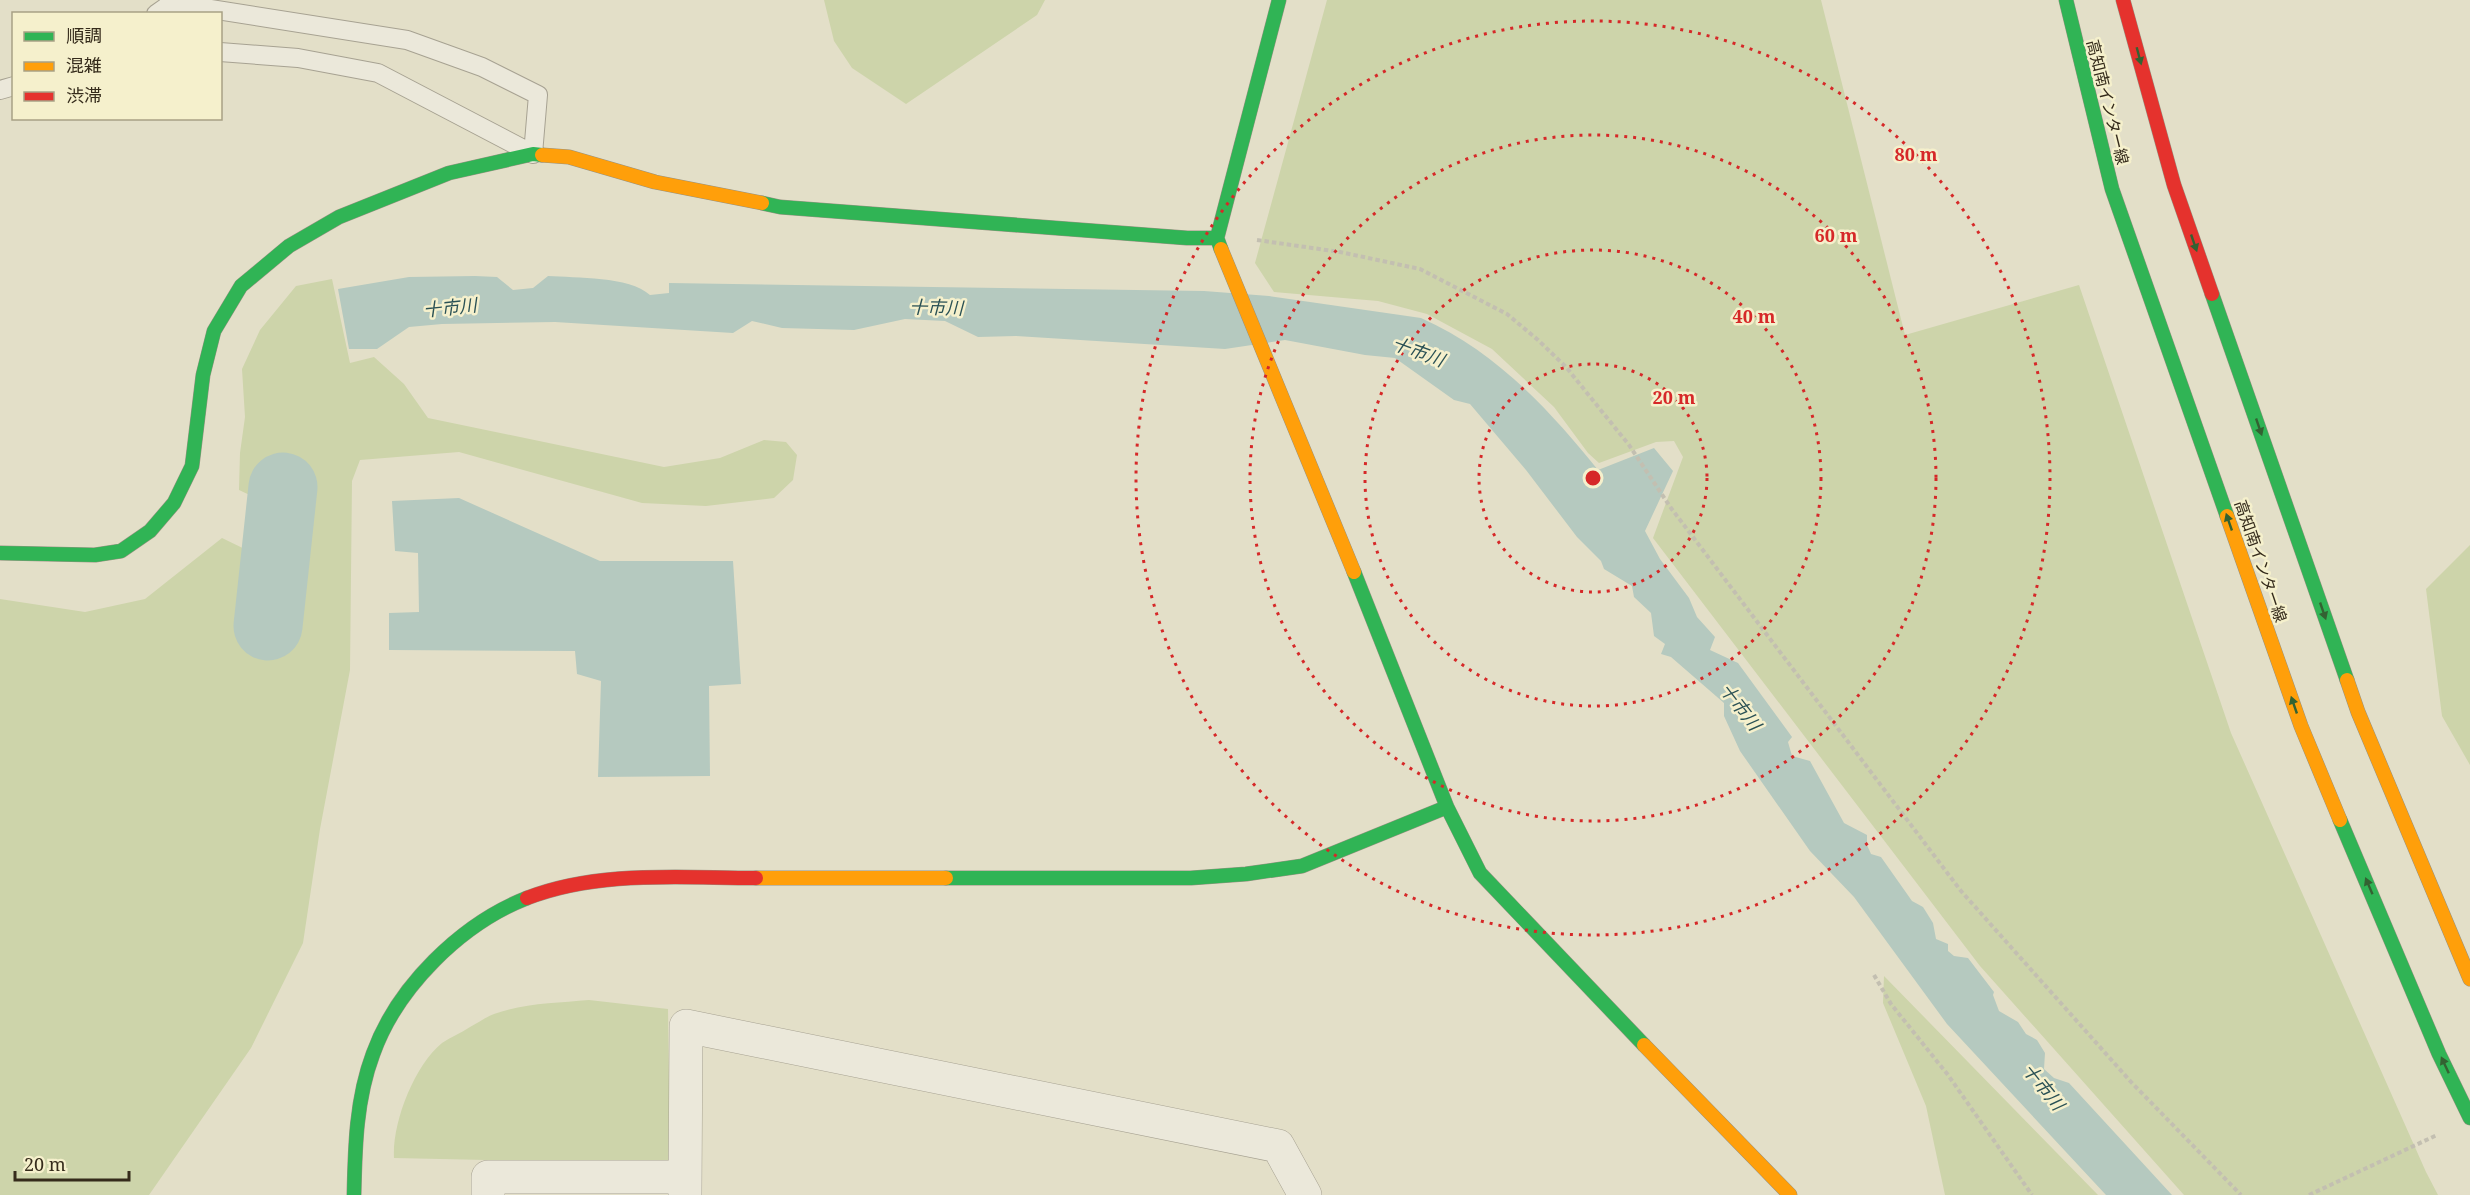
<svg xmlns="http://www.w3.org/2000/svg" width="2470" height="1195" font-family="'Noto Serif','Noto Sans JP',serif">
<rect width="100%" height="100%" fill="#e3dfc8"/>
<path fill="#cdd4aa" d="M 824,0 L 1045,0 L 1037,15 L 906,104 L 852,68 L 834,41 Z
M 1327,0 L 1821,0 L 1905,335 L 2079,285 L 2231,733 L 2426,1172 L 2438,1195 L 2184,1195 L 1980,966 L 1653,538 L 1683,457 L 1674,441 L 1656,442 L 1599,463 L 1588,453 L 1554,407 L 1492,349 L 1427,314 L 1378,301 L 1274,292 L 1255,263 Z
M 332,279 L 350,363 L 374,357 L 404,384 L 428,418 L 664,467 L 720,458 L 764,440 L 786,442 L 797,455 L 793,480 L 774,498 L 706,506 L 642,503 L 459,452 L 360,460 L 352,481 L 350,670 L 320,829 L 303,943 L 251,1048 L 149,1195 L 0,1195 L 0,599 L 85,612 L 145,599 L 222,538 L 267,560 L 260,609 L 276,623 L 293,492 L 254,497 L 239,490 L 240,453 L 245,417 L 242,369 L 260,330 L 296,286 Z
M 2470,545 L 2470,765 L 2442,716 L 2426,589 Z
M 1884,976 L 2098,1195 L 1945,1195 L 1926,1106 L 1883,1003 Z
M 589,1000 L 668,1009 L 670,1164 L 394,1158 C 392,1123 414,1066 442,1043 C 451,1037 461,1033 470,1027 C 478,1023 486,1017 494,1014 C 524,1003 557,1003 589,1000 Z"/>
<path fill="#b5c9bf" d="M 475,276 L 497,277 L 513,290 L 533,288 L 548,276 C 576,278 629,276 650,295 L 669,293 L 669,283 L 1204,291 L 1269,296 L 1421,318 C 1494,350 1549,409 1598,470 L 1654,448 L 1673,471 L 1645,531 L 1660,559 L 1689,598 L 1697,617 L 1715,637 L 1710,650 L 1738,663 L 1792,737 L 1788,742 L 1792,756 L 1810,761 L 1844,823 L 1867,835 L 1867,845 L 1871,854 L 1881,857 L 1912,901 L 1923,907 L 1933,923 L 1936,939 L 1948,944 L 1948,951 L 1954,956 L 1968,958 L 1994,992 L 1993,995 L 1999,1011 L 2018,1022 L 2026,1034 L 2037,1040 L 2045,1053 L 2044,1069 L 2054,1078 L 2069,1083 L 2172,1195 L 2106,1195 L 1947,1024 L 1854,897 L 1810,851 L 1740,751 L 1724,716 L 1724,703 L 1671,657 L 1661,654 L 1665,644 L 1654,636 L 1651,613 L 1634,597 L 1632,586 L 1604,569 L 1601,561 L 1577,537 L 1526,470 L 1470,404 L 1454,400 L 1395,358 L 1365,355 L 1285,340 L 1225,349 L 1016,336 L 978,337 L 945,321 L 905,319 L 854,330 L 782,328 L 752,321 L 733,333 L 555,322 L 442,324 L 409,327 L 377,349 L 349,349 L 338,289 L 409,277 Z
M 459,498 L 600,561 L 733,561 L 741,684 L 709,686 L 710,776 L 598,777 L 601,681 L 577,674 L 575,651 L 389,650 L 389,613 L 419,612 L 418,553 L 395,551 L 392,501 Z"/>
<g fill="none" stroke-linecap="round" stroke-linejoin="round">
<path stroke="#b5c9bf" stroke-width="69" d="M 268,626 L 283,487"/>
<g stroke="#a7a292" stroke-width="20">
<path id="lane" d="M 173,3 L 407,40 L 482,67 L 538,95 L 533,154 L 378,73 L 298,58 L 220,52
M 156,14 L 176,0
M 0,90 L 14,86"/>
</g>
<g stroke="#a7a292" stroke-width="34">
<path id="street" d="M 488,1195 L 488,1177 L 685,1177
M 685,1195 L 686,1026 L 1278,1146 L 1305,1195"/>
</g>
<g stroke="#979282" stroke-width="15">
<path id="fast" d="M 2066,0 L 2112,189 L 2227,516
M 762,203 L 780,207 L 1187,238 L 1217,238 L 1221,249
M 1217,238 L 1279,0
M 2212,294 L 2347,680
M 0,553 L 95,555 L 121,551 L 150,531 L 174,503 L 192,466 L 203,375 L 214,331 L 241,286 L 289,246 L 339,217 L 449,173 L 533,154 L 542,155
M 1354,572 L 1447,807 L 1480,873 L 1644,1045
M 2340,820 L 2439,1054 L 2470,1118
M 946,878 L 1191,878 L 1246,874 L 1302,866 L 1447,807
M 354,1195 C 355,1148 356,1099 373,1054 C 397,987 461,924 527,898"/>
</g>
<g stroke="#979282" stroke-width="15">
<path id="slow" d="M 542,155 L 569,157 L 655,182 L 762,203
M 1221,249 L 1354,572
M 2227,516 L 2301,726 L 2340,820
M 2347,680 L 2358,712 L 2470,979
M 756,878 L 946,878
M 1644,1045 L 1790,1195"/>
</g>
<g stroke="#979282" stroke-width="15">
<path id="jam" d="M 2123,0 L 2174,185 L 2212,294
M 527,898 C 599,870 679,878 756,878"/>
</g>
<path stroke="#c3bfb1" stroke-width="4" stroke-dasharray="4.5 3" stroke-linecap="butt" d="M 1257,240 L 1340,252 L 1420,269 L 1507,314 L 1538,340 L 1566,367 L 1629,445 L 1671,508 L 1961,891 L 2132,1083 L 2241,1195
M 1874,975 L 1891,1004 L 1948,1075 L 2032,1195
M 2309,1195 L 2437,1135"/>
<use href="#lane" stroke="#ebe8da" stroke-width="18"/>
<use href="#street" stroke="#ebe8da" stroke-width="33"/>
<use href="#fast" stroke="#30b455" stroke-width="14"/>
<use href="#slow" stroke="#ff9f0a" stroke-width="14"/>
<use href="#jam" stroke="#e5322d" stroke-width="14"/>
</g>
<defs><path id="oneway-solid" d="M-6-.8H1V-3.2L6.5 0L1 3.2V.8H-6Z" transform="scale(1.5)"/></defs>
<g fill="#336232">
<use href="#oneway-solid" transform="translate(2139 56) rotate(75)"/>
<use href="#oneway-solid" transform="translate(2194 243) rotate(71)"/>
<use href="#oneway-solid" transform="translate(2259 427) rotate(71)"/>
<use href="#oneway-solid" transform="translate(2229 522) rotate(-109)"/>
<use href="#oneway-solid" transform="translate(2323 611) rotate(71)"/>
<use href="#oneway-solid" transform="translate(2294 705) rotate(-109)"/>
<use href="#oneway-solid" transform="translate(2369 886) rotate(-113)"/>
<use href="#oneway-solid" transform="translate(2445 1065) rotate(-115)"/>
</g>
<g fill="none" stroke="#d62828" stroke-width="3" stroke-dasharray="3 6">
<circle cx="1593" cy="478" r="114"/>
<circle cx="1593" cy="478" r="228"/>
<circle cx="1593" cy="478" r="343"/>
<circle cx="1593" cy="478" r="457"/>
</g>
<g text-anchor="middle" stroke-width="5" stroke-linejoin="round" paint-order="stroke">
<g font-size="16" fill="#352b1b" stroke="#f5f0cc">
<text transform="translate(2108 102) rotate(76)" y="6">高知南インター線</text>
<text transform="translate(2261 561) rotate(71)" y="6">高知南インター線</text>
</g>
<g font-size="18" font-style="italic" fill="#2a5155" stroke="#f5f0cc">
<text transform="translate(450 308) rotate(-6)" y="6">十市川</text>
<text transform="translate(936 308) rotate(1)" y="6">十市川</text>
<text transform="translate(1418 352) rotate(20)" y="6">十市川</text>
<text transform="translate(1740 707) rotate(52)" y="6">十市川</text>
<text transform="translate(2043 1087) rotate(51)" y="6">十市川</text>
</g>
</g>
<circle cx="1593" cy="478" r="9" fill="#d62828" stroke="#f5f0cc" stroke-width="3"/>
<g font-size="18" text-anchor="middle" font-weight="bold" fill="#d62828" stroke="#f5f0cc" stroke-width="5" stroke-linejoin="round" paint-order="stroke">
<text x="1916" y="161">80 m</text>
<text x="1836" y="242">60 m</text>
<text x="1754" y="323">40 m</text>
<text x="1674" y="404">20 m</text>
</g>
<rect x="12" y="12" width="210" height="108" fill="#f5f0cc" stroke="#a8a185" stroke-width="1.5"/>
<rect x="24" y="32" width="30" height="9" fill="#30b455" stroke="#a8a185" stroke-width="1.5"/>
<text x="66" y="42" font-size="18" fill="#352b1b">順調</text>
<rect x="24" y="62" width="30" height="9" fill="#ff9f0a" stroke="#a8a185" stroke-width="1.5"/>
<text x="66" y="72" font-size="18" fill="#352b1b">混雑</text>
<rect x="24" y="92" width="30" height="9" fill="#e5322d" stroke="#a8a185" stroke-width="1.5"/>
<text x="66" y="102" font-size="18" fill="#352b1b">渋滞</text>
<path d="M15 1171v9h114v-9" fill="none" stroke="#352b1b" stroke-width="3"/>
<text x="24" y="1171" font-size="18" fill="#352b1b" stroke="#f5f0cc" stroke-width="4.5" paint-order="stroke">20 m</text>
</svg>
